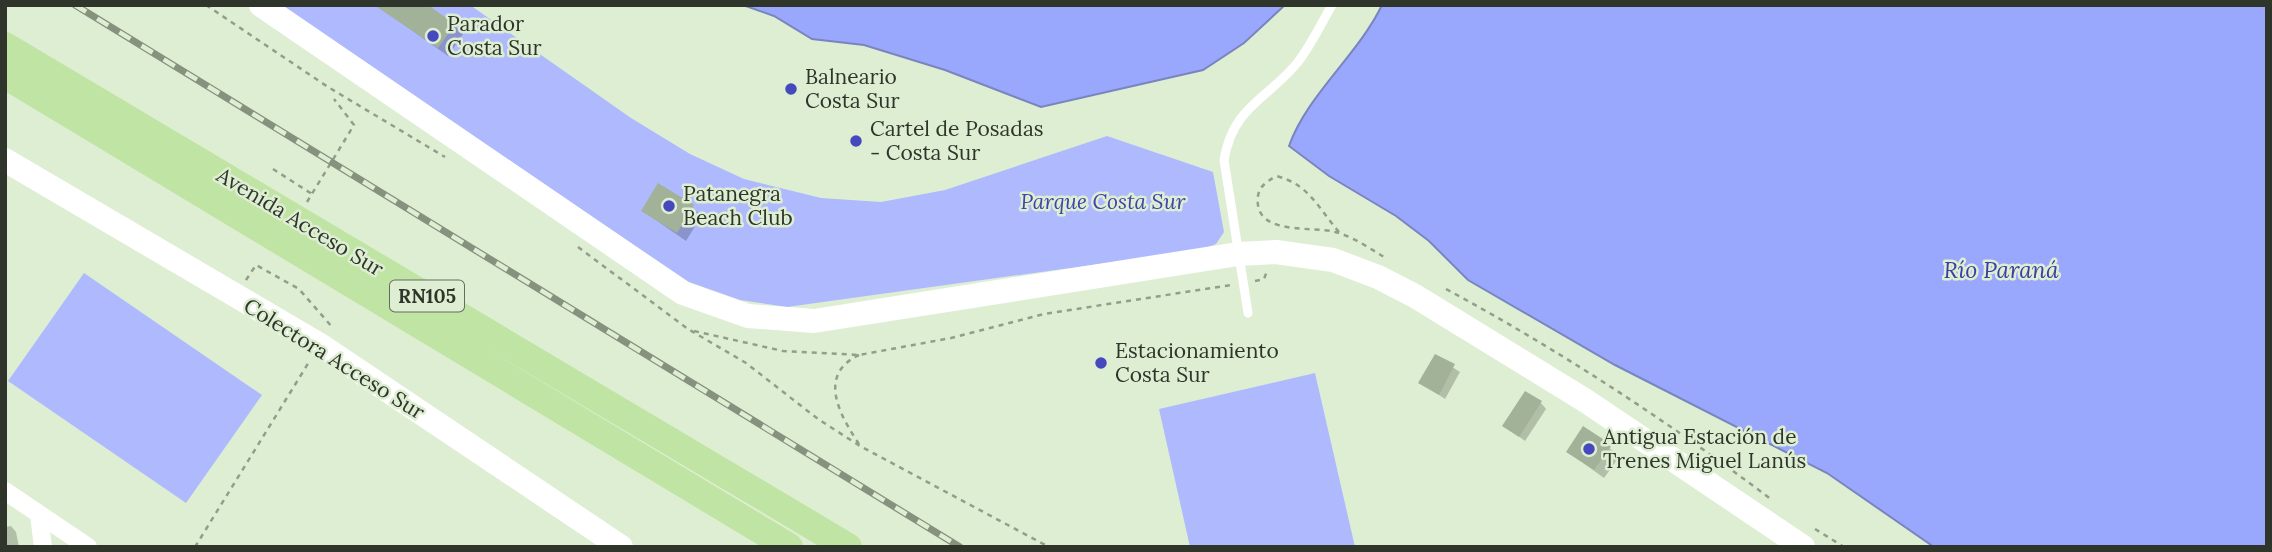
<svg xmlns="http://www.w3.org/2000/svg" width="2272" height="552" font-family="Lora,serif">
<rect width="100%" height="100%" fill="#deeed3"/>
<path fill="#aebafd" d="M 277,5 L 470,5 L 631,118 L 690,154 L 744,179 L 821,198 L 881,202 L 945,190 L 1107,136 L 1213,172 L 1224,232 L 1216,244 L 1200,250 L 787,307 L 740,300 L 689,282 Z
M 84,273 L 262,395 L 186,503 L 8,381 Z
M 1315,373 L 1355,547 L 1190,547 L 1159,409 Z"/>
<path fill="#99a7fd" stroke="#7985be" stroke-width="2" d="M 743,5 L 1285,5 L 1244,43 L 1203,70 L 1041,107 L 945,70 L 864,45 L 812,39 L 774,16 Z
M 1382,5 L 2267,5 L 2267,547 L 1934,547 L 1827,473 L 1615,365 L 1468,280 L 1429,241 L 1396,216 L 1329,176 L 1289,146 C 1307,95 1358,55 1382,5 Z"/>
<path fill="#0003" d="M 376,5 L 454,25 L 463,34 L 448,56 Z
M 659,185 L 702,215 L 686,241 L 643,211 Z
M 1435,356 L 1460,372 L 1445,399 L 1420,382 Z
M 1541,403 L 1546,409 L 1525,441 L 1505,426 Z
M 1583,429 L 1620,456 L 1604,478 L 1568,452 Z
M 11,526 L 16,532 L 19,547 L 5,547 L 5,527 Z"/>
<path fill="#a2b298" d="M 374,5 L 428,5 L 455,24 L 438,48 Z
M 658,183 L 694,205 L 677,233 L 641,211 Z
M 1435,354 L 1455,364 L 1439,395 L 1418,383 Z
M 1525,391 L 1542,401 L 1519,437 L 1502,426 Z
M 1583,426 L 1612,445 L 1594,470 L 1566,452 Z"/>
<g fill="none" stroke-linecap="round" stroke-linejoin="round">
<path stroke="#929e8a" stroke-width="2.5" stroke-dasharray="5 5" stroke-linecap="butt" d="M 206,5 L 328,87 L 445,157
M 273,169 L 312,194
M 307,202 L 354,125 L 334,99
M 1339,232 C 1318,208 1309,184 1276,176 C 1263,184 1256,189 1258,205 C 1262,235 1314,226 1335,232 C 1352,236 1369,248 1384,257
M 578,247 L 688,329 L 746,363 L 818,419 L 860,446 L 1049,547
M 246,280 L 256,265 L 299,289 L 333,328
M 1255,281 L 1264,279 L 1267,271
M 1446,289 C 1559,350 1669,422 1772,500
M 694,331 L 783,351 L 859,355 L 951,338 L 1044,314 L 1231,285
M 859,444 C 841,417 816,375 859,355
M 1815,529 L 1844,547
M 195,547 L 309,362"/>
<path stroke="#fff" stroke-width="9" d="M 1248,313 L 1224,160 C 1233,106 1267,100 1298,62 C 1311,45 1321,24 1332,5"/>
<path stroke="#fff" stroke-width="18" d="M 5,491 L 88,547
M 39,515 L 43,547"/>
<path stroke="#fff" stroke-width="24" d="M 261,5 L 683,293 L 748,316 L 814,321 L 1238,254 L 1276,252 L 1333,260 L 1378,277 L 1415,296 L 1586,401 L 1803,547
M 5,160 L 320,345 L 621,547"/>
<path stroke="#c0e4a4" stroke-width="28" d="M 5,46 L 848,547
M 5,75 L 789,547"/>
<g stroke="#86917e" stroke-width="7">
<path id="rail" d="M 75,5 L 960,547"/>
</g>
<use href="#rail" stroke="#deeed3" stroke-width="4.5" stroke-dasharray="13" stroke-linecap="butt"/>
</g>
<g fill="#4648bd" stroke="#deeed3" stroke-width="2.5">
<circle cx="433" cy="36" r="7"/>
<circle cx="791" cy="89" r="7"/>
<circle cx="856" cy="141" r="7"/>
<circle cx="669" cy="206" r="7"/>
<circle cx="1101" cy="363" r="7"/>
<circle cx="1589" cy="449" r="7"/>
</g>
<g text-anchor="middle" stroke-width="5" stroke-linejoin="round" paint-order="stroke">
<rect fill="#deeed3" stroke="#646c5d" stroke-width="2" x="390" y="280.5" width="74" height="31" rx="5"/>
<g font-size="19" font-weight="bold" fill="#2f352b">
<text x="427" y="303">RN105</text>
</g>
<g font-size="21" fill="#2f352b" stroke="#deeed3" text-anchor="start">
<text x="447" y="31">Parador<tspan x="447" dy="24">Costa Sur</tspan></text>
<text x="805" y="84">Balneario<tspan x="805" dy="24">Costa Sur</tspan></text>
<text x="870" y="136">Cartel de Posadas<tspan x="870" dy="24">- Costa Sur</tspan></text>
<text x="683" y="201">Patanegra<tspan x="683" dy="24">Beach Club</tspan></text>
<text x="1115" y="358">Estacionamiento<tspan x="1115" dy="24">Costa Sur</tspan></text>
<text x="1603" y="444">Antigua Estación de<tspan x="1603" dy="24">Trenes Miguel Lanús</tspan></text>
</g>
<g font-size="21" font-style="italic" fill="#4044a7" stroke="#deeed3">
<text x="1103" y="209">Parque Costa Sur</text>
</g>
<g font-size="21" fill="#2f352b" stroke="#deeed3">
<text transform="translate(300 222) rotate(31)" y="7">Avenida Acceso Sur</text>
<text transform="translate(334 359) rotate(32)" y="7">Colectora Acceso Sur</text>
</g>
<g font-size="23" font-style="italic" fill="#3d40a2" stroke="#deeed3">
<text x="2001" y="278">Río Paraná</text>
</g>
</g>
<rect width="2272" height="552" fill="none" stroke="#2f352b" stroke-width="14"/>
</svg>
